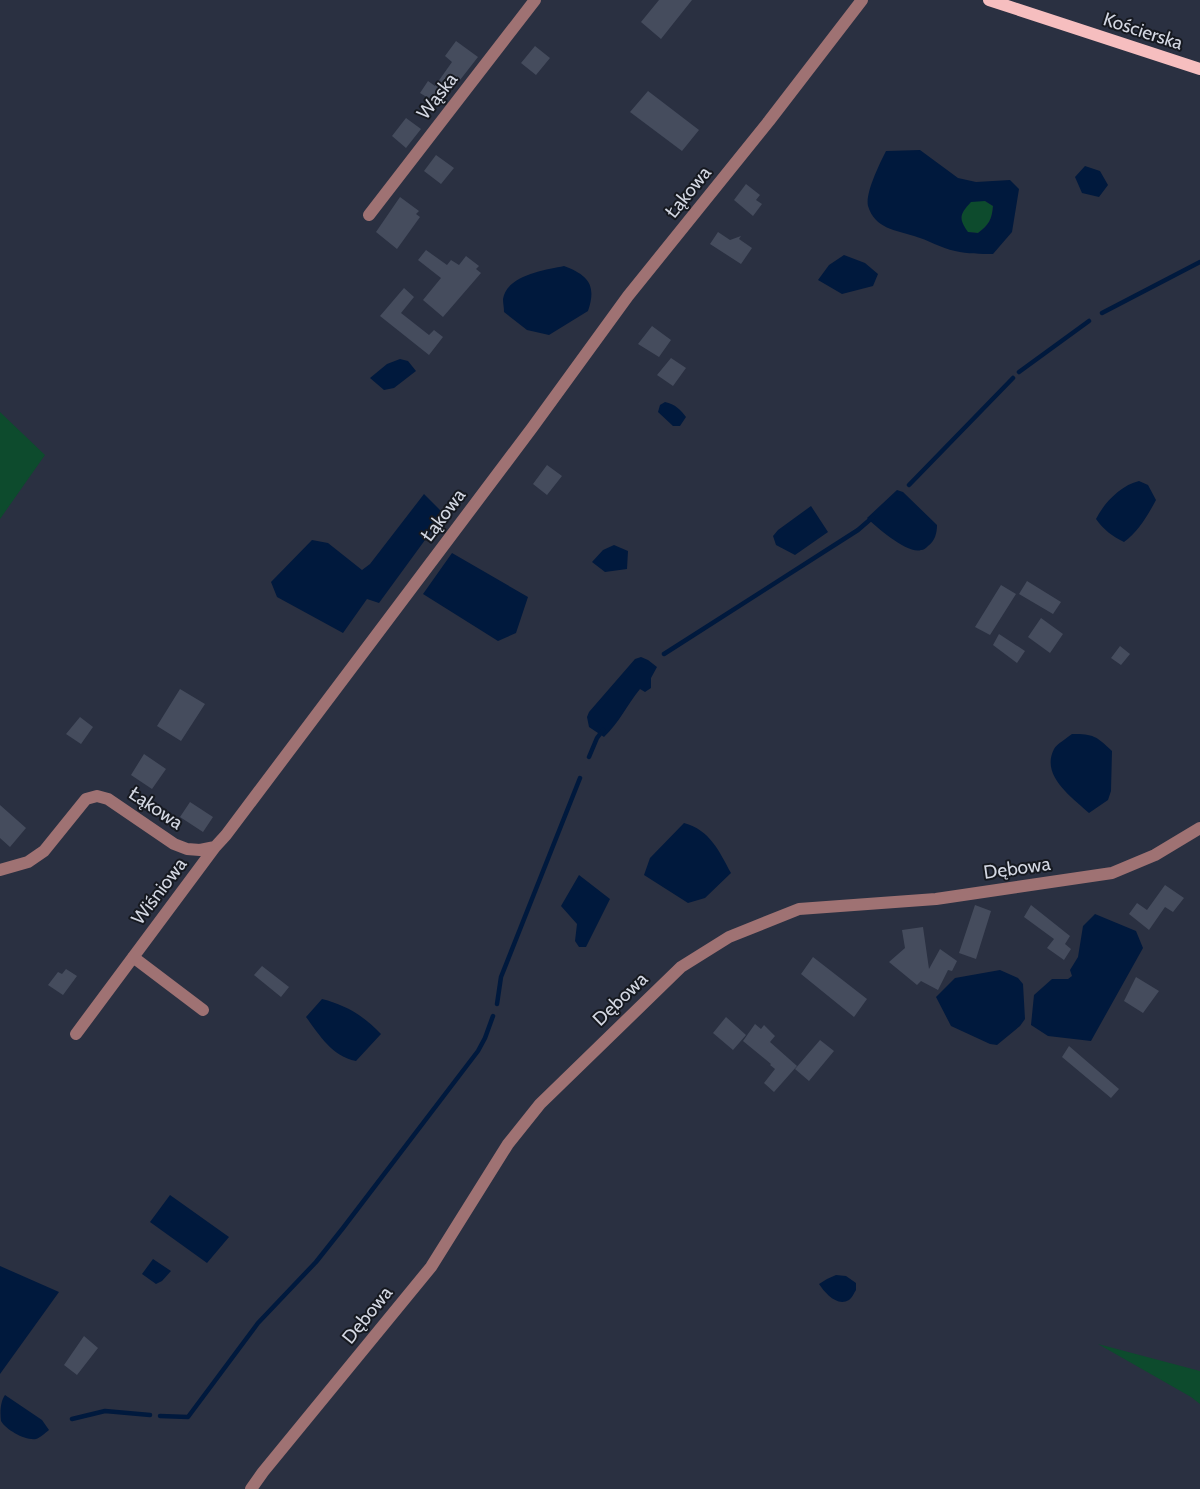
<svg xmlns="http://www.w3.org/2000/svg" width="1200" height="1489" viewBox="0 0 1200 1489" font-family="Cabin,sans-serif">
<style>
.green{fill:#0d4b2d}
.water{fill:#00193d;fill-rule:evenodd}
.lines{fill:none;stroke-linecap:round;stroke-linejoin:round}
.stream{stroke:#00193d;stroke-width:4.5}
.building{fill:#454c5d}
.minor{stroke:#9f7273;stroke-width:12}
.major{stroke:#f6bebf;stroke-width:12}
.labels{text-anchor:middle;dominant-baseline:central;stroke-width:4;stroke-linejoin:round;paint-order:stroke}
.street-label{font-size:19px;fill:#d3d7e2;stroke:#161920}
</style>
<rect width="100%" height="100%" fill="#2a3041"/>
<!-- green -->
<path class="green" d="M 971,201 L 985,201 L 993,206 C 992,219 989,225 978,233 L 967,232 C 958,218 960,214 971,201 Z
M 0,412 L 45,455 L 0,519 Z
M 1098,1344 L 1200,1371 L 1200,1404 L 1191,1397 Z"/>
<!-- water -->
<path class="water" d="M 920,150 L 958,178 L 976,182 L 1010,180 L 1019,189 L 1012,232 L 993,254 C 980,254 968,254 955,251 C 941,248 928,240 914,236 C 896,230 875,229 868,206 C 865,193 880,163 886,151 ZM 985,201 L 993,206 C 992,219 989,225 978,233 L 968,232 C 958,218 960,214 971,202 Z
M 1085,166 L 1100,171 L 1108,185 L 1099,197 L 1082,193 L 1075,177 Z
M 844,255 L 865,263 L 878,274 L 873,286 L 842,294 L 818,280 L 829,265 Z
M 564,266 C 588,275 597,285 588,311 L 549,335 L 527,330 L 504,312 C 504,308 503,303 503,299 C 507,275 545,270 564,266 Z
M 400,359 L 408,361 L 416,371 L 394,388 L 384,390 L 370,378 L 387,364 Z
M 665,402 C 675,404 681,410 686,417 L 680,426 L 673,426 L 658,412 L 660,405 Z
M 1139,481 L 1148,485 L 1156,500 C 1148,515 1138,532 1124,542 C 1112,536 1104,530 1096,519 C 1104,503 1121,485 1139,481 Z
M 897,490 L 903,492 L 937,525 C 937,533 935,541 928,546 C 926,548 924,550 921,550 C 909,555 876,527 867,518 Z
M 424,494 L 444,514 L 379,603 L 367,599 L 343,633 L 277,597 L 271,582 L 312,540 L 328,543 L 362,570 L 370,564 Z
M 811,506 L 828,532 L 795,555 L 776,545 L 773,536 L 778,530 Z
M 614,545 L 628,551 L 627,569 L 605,572 L 592,562 L 603,550 Z
M 452,553 L 528,597 L 516,633 L 498,641 L 423,594 Z
M 641,657 L 648,660 L 657,667 L 651,678 L 651,688 L 645,692 L 640,689 C 627,705 619,723 604,737 L 589,727 L 587,717 L 589,712 L 635,659 Z
M 1072,734 C 1094,734 1096,736 1112,751 L 1111,791 L 1108,800 L 1089,813 C 1073,798 1040,776 1054,749 C 1057,744 1067,738 1072,734 Z
M 684,823 C 710,830 719,851 731,873 L 705,898 L 688,903 L 644,875 L 650,858 Z
M 579,875 L 610,899 L 586,947 L 579,947 L 575,941 L 577,924 L 561,906 Z
M 1095,914 L 1136,931 L 1143,948 L 1091,1041 L 1048,1036 L 1031,1025 L 1034,995 L 1052,979 L 1068,979 L 1072,976 L 1070,970 L 1078,957 L 1083,926 Z
M 1000,970 L 1018,978 L 1023,984 L 1025,1019 L 1020,1026 L 997,1045 L 990,1044 L 951,1026 L 936,997 L 955,978 Z
M 322,999 C 346,1005 364,1016 381,1034 L 356,1061 C 332,1056 320,1036 306,1017 Z
M 170,1195 L 229,1237 L 207,1263 L 150,1222 Z
M 153,1259 L 171,1271 L 162,1281 L 156,1284 L 142,1274 Z
M 0,1266 L 59,1292 L 0,1374 Z
M 836,1275 L 846,1276 L 856,1283 L 856,1290 C 854,1293 852,1298 849,1300 C 837,1307 825,1293 819,1284 L 827,1279 Z
M 5,1395 L 42,1420 L 49,1430 C 45,1433 40,1438 36,1439 C 26,1441 6,1430 1,1421 C 0,1413 0,1402 5,1395 Z"/>
<g class="lines">
<!-- stream -->
<path class="stream" d="M 1102,313 L 1200,262
M 1019,372 L 1089,321
M 909,485 L 1013,378
M 664,654 L 858,530 L 873,517
M 589,757 L 597,738 L 603,730
M 497,1004 L 501,977 L 580,778
M 160,1416 L 188,1417 L 258,1323 L 316,1262 L 343,1228 L 478,1051 L 485,1038 L 493,1016
M 72,1419 L 105,1411 L 150,1415"/>
</g>
<!-- building -->
<path class="building" d="M 659,0 L 692,0 L 661,39 L 641,22 Z
M 456,41 L 478,57 L 460,80 L 455,76 L 435,102 L 420,93 L 428,81 L 435,86 L 452,62 L 445,56 Z
M 535,46 L 550,58 L 536,75 L 521,63 Z
M 648,91 L 699,130 L 682,151 L 630,112 Z
M 406,118 L 421,129 L 406,148 L 392,136 Z
M 436,155 L 454,168 L 441,184 L 424,171 Z
M 746,184 L 760,195 L 756,200 L 762,204 L 753,216 L 734,200 Z
M 400,197 L 419,211 L 416,214 L 420,217 L 397,249 L 376,232 Z
M 718,232 L 730,240 L 741,236 L 739,239 L 752,248 L 741,264 L 710,244 Z
M 426,250 L 447,265 L 451,260 L 459,265 L 466,256 L 479,266 L 476,269 L 481,273 L 443,317 L 423,300 L 441,278 L 418,260 Z
M 404,288 L 414,297 L 401,313 L 429,335 L 434,330 L 443,337 L 429,355 L 380,316 Z
M 652,326 L 671,340 L 659,357 L 638,344 Z
M 671,358 L 686,368 L 673,386 L 657,375 Z
M 547,465 L 562,476 L 547,495 L 533,484 Z
M 1027,581 L 1061,602 L 1053,614 L 1019,594 Z
M 1001,585 L 1016,594 L 990,635 L 975,627 Z
M 1041,618 L 1063,634 L 1050,653 L 1028,637 Z
M 999,634 L 1025,651 L 1017,663 L 993,645 Z
M 1120,646 L 1130,654 L 1121,665 L 1111,658 Z
M 180,689 L 205,704 L 181,741 L 157,726 Z
M 80,717 L 93,727 L 81,744 L 66,734 Z
M 144,754 L 166,769 L 152,789 L 131,775 Z
M 190,802 L 213,817 L 203,832 L 180,817 Z
M 0,805 L 26,828 L 10,847 L 0,838 Z
M 1165,885 L 1184,898 L 1173,912 L 1165,907 L 1149,930 L 1129,914 L 1137,903 L 1147,910 Z
M 975,905 L 991,911 L 976,959 L 959,953 Z
M 1031,905 L 1070,936 L 1065,944 L 1071,949 L 1064,960 L 1047,948 L 1054,939 L 1024,917 Z
M 923,927 L 929,969 L 940,949 L 957,961 L 952,971 L 948,970 L 938,990 L 921,981 L 917,985 L 889,962 L 905,948 L 902,930 Z
M 813,957 L 867,999 L 854,1017 L 801,974 Z
M 262,966 L 289,987 L 281,997 L 254,975 Z
M 66,969 L 77,976 L 63,995 L 48,985 L 58,972 L 62,974 Z
M 1136,977 L 1159,991 L 1143,1013 L 1124,1001 Z
M 726,1017 L 746,1035 L 733,1050 L 713,1033 Z
M 755,1024 L 761,1029 L 764,1025 L 775,1036 L 770,1042 L 797,1066 L 774,1092 L 764,1083 L 775,1069 L 770,1065 L 771,1064 L 743,1041 Z
M 820,1040 L 834,1051 L 809,1081 L 795,1069 Z
M 1069,1046 L 1119,1089 L 1111,1098 L 1062,1057 Z
M 84,1336 L 98,1348 L 77,1375 L 64,1365 Z"/>
<g class="lines">
<!-- minor -->
<path class="minor" d="M 369,215 L 535,0
M 0,870 L 28,862 L 44,851 L 86,799 L 97,796 L 108,799 L 174,844 L 187,849 L 200,850 L 215,847 L 226,835 L 532,428 L 628,296 L 769,121 L 862,0
M 133,957 L 203,1010
M 76,1034 L 215,847
M 251,1489 L 263,1472 L 431,1267 L 508,1144 L 540,1104 L 681,967 L 729,937 L 799,909 L 936,899 L 1112,873 L 1155,855 L 1200,828"/>
<!-- major -->
<path class="major" d="M 989,0 L 1200,69"/>
</g>
<g class="labels">
<!-- street labels -->
<g class="street-label">
<text transform="translate(1143 31) rotate(18)">Kościerska</text>
<text transform="translate(437 96) rotate(-52)">Wąska</text>
<text transform="translate(688 192) rotate(-51)">Łąkowa</text>
<text transform="translate(443 515) rotate(-53)">Łąkowa</text>
<text transform="translate(156 808) rotate(34)">Łąkowa</text>
<text transform="translate(1017 868) rotate(-8)">Dębowa</text>
<text transform="translate(159 891) rotate(-53)">Wiśniowa</text>
<text transform="translate(620 999) rotate(-44)">Dębowa</text>
<text transform="translate(367 1315) rotate(-51)">Dębowa</text>
</g>
</g>
</svg>
